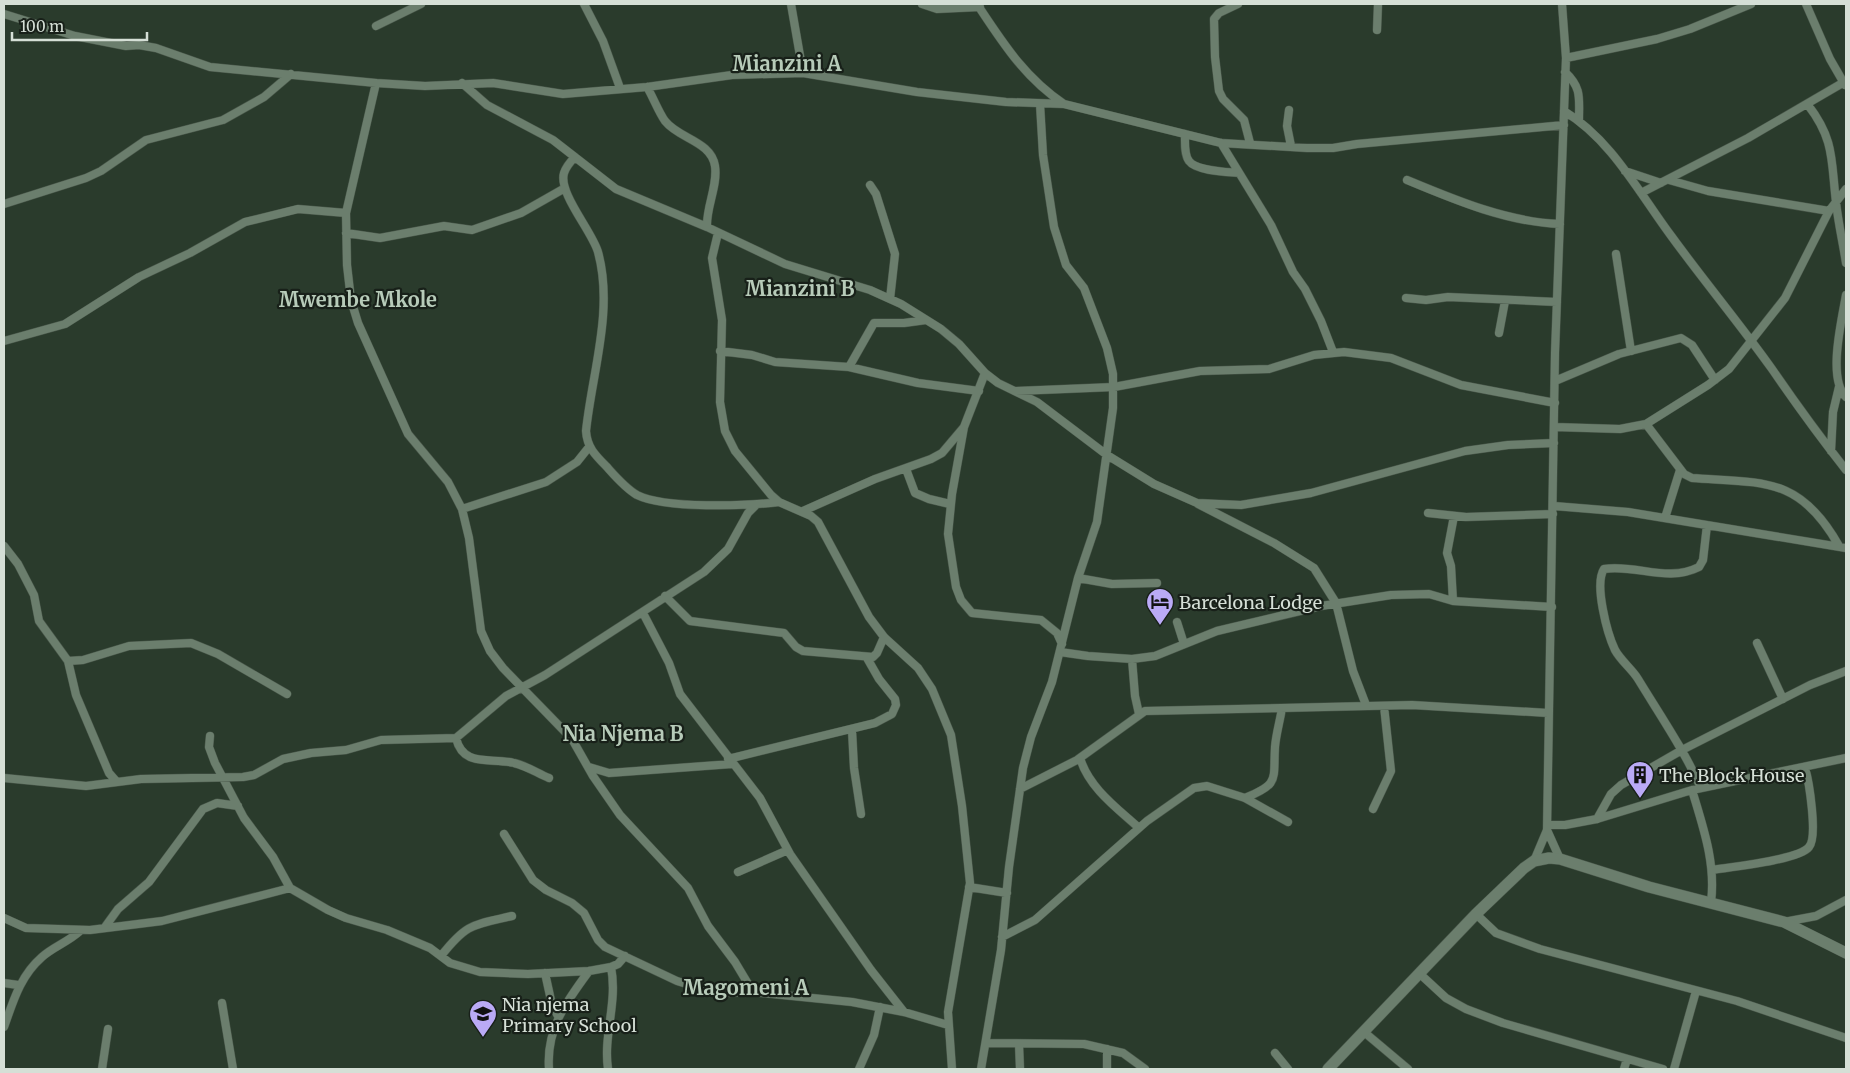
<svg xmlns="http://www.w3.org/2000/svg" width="1850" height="1073" viewBox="0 0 1850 1073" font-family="Merriweather,serif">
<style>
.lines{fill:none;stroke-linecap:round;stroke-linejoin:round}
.minor-casing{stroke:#49574a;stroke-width:9}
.secondary-casing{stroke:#49574a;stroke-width:12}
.minor{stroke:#6b7e6d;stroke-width:8}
.secondary{stroke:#6b7e6d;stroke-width:11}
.labels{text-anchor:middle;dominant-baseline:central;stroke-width:4.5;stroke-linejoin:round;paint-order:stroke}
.poi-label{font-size:18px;fill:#d5dfd6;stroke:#182019;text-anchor:start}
.quarter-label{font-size:20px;font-weight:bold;fill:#b7cbb9;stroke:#182019}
</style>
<rect width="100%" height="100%" fill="#2a3b2c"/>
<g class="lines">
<defs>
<path id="minor" d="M 584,4 L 603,41 L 620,88
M 791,4 L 803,73
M 922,4 L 937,9 L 980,7
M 977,4 C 1003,43 1024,77 1064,104
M 1238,4 L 1219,13 L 1214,19 L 1215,57 L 1219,91 L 1223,99 L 1244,120 L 1250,143
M 1806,4 L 1830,59 L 1845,85
M 4,14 L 75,36 L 126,46 L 139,45 L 156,48 L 210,67 L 376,83 L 425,86 L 493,83 L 563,94 L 647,87 L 732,75 L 803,73 L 917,92 L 1006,102 L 1064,104 L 1221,143 L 1307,148 L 1333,148 L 1357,144 L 1564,125
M 376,26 L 421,4
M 1377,30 L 1378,4
M 1566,58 L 1657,39 L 1690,29 L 1751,4
M 1565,72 C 1582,88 1579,98 1579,120
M 376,83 L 346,213 L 347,265 L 351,300 L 358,323 L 408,434 L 448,482 L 462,509 L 469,538 L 481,631 L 490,651 L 503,668 L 572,739 L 593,776 L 620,815 L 688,888 L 708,926 L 735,962 L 753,992
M 462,83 L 487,105 L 553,140 L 616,189 L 707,227 L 785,264 L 870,290 L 901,304 L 941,329 L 959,344 L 985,373 L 998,383 L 1037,402 L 1107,455 L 1154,484 L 1197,503 L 1241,505 L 1311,493 L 1465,451 L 1508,445 L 1554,443
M 647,87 C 653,97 658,111 665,121 C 679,139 711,141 715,166 C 718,186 706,207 707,227
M 1808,105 C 1835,140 1831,161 1836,202 C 1838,222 1843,243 1846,263
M 1289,110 L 1287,126 L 1291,146
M 1564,111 C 1612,140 1639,193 1672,237 C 1704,281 1740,324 1772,369 C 1796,404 1820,437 1846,470
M 1185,134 C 1185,141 1184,155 1189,161 C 1196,171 1228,172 1239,173
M 1221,143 L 1271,225 L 1293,272 L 1305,289 L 1321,321 L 1333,352
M 575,157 C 571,161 566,167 564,173 C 558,193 592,231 598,252 C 614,310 592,373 586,431 C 587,447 595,455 606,466 C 615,476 625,488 637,495 C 665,509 747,506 779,502
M 1625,171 L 1661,183
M 1407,180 C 1455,200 1507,222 1560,224
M 1669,180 L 1708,191 L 1829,211
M 870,185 L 876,194 L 895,254 L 890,299
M 1641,193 L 1748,138 L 1846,81
M 4,204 L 86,178 L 101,171 L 146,140 L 223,120 L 264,97 L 291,74
M 346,233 L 380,238 L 444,226 L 472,230 L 521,213 L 565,188
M 718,233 L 712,258 L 722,320 L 720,402 L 725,431 L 735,451 L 771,495 L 779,502 L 811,516 L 818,522 L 869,617 L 884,637 L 918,668 L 932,689 L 951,735 L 962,806 L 970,883 L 948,1012 L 952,1069
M 1616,254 L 1631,351
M 1846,295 C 1842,319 1827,379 1846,397
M 1406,298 L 1426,300 L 1448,297 L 1557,302
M 1499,333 L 1505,301
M 4,341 L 65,324 L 139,277 L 190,253 L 245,222 L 298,209 L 346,213
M 720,351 L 752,355 L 775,362 L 849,367 L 918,383 L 979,391
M 849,367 L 874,323 L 904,323 L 926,320
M 1555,381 L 1619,354 L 1681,338 L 1692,345 L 1715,380
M 1016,391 L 1114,387 L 1200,371 L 1269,369 L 1314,355 L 1344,352 L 1391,358 L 1461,385 L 1555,403
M 1646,424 L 1684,474 L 1692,478 C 1763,483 1800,476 1839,546
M 964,427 L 952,494 L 948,534 L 956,587 L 961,600 L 972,613 L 1041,620 L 1057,633 L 1062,644
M 1554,427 L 1620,429 L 1646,424 L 1708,385 L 1729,369 L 1785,298 L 1829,211 L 1846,189
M 1831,451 L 1833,412 L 1839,387
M 906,469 L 915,493 L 929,499 L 950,504
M 1198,504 L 1274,543 L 1314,568 L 1336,603 L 1353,671 L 1366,705
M 1554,506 L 1628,512 L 1846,548
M 462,509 L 546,482 L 577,462 L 589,447
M 803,511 L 875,479 L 931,459 L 942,453 L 964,427 L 985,373
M 1428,513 L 1466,517 L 1553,514
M 1665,518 L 1680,470
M 4,546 L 18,564 L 34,595 L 39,621 L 68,661 L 76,695 L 109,773 L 116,781
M 1078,578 L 1112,584 L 1157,583
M 665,596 L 690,621 L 784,633 L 796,647 L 803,651 L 873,657 L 877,653 L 884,637
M 1453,601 L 1451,566 L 1447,553 L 1454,516
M 643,613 L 669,663 L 680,694 L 760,798 L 790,854 L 871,970 L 904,1012
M 1177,622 L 1184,644
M 1757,643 L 1783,699
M 1060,652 L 1088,656 L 1132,659 L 1155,656 L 1217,631 L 1321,606 L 1391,595 L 1429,594 L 1453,601 L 1552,607
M 1132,659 L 1135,696 L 1139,714
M 68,661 L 83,660 L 129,646 L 191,643 L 218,654 L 287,694
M 852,730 L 854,768 L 861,814
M 210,736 L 209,747 L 215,763 L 244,818 L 273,857 L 290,888 L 328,910 L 346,918 L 387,930 L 430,948 L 450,963 L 480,972 L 528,974 L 589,971 L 611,967 L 618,964 L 625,956
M 456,738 C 463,768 491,757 514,763 C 527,766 537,773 549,778
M 1080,758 C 1089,788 1117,808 1139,828
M 728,759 L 875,723 L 892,714 L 896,705 L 895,699 L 879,679 L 867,658
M 589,767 L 609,773 L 732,764
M 4,778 L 86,786 L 141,779 L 243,777 L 254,775 L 283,759 L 311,753 L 346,750 L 381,740 L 456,738 L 506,696 L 545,675 L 704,572 L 728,549 L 748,513 L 756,505
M 1701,788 C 1684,750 1660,715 1638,679 C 1632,669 1621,661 1615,650 C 1607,633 1594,584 1604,569 C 1637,564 1667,583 1699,567 L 1703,560 L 1707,525
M 1020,789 L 1077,760 L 1145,711 L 1412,705 L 1548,713
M 1692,790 C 1703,827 1716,863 1711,902
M 1245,798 C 1280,784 1273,780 1275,747 C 1276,734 1280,721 1282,708
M 1373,809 L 1391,771 L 1384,706
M 1597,819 L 1611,794 L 1621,785 L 1682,750 L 1810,685 L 1846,671
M 1547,825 L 1565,825 L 1597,819 L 1692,790 L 1846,758
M 1547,830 L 1560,859
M 504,834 L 533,880 L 546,890 L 572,903 L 584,913 L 598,940 L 605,947 L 677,981 L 693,986 L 726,993 L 753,992 L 852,1002 L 904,1012 L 948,1025
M 1534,861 L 1547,830 L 1555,353 L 1566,58 L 1562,4
M 1712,870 C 1731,867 1799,860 1809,847 C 1818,837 1809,781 1805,768
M 738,872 L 788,850
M 969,887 L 1007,893
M 1476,914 L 1496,933 L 1540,949 L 1737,1001 L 1846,1038
M 4,918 L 26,928 L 90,930 L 162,921 L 290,888
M 1784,922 L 1816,916 L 1846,900
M 105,927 L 118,909 L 149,882 L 203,809 L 217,803 L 238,806
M 1002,937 L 1035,920 L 1147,821 L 1194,788 L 1207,786 L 1245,798 L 1288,822
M 441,956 C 467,923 473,925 512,916
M 545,973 L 552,1005 L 558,1016
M 1420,974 L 1446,998 L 1466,1009 L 1503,1023 L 1663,1069
M 4,983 L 18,985
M 222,1003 L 233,1069
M 4,1027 C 13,1002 20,976 42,957 C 53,947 68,942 80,931
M 1364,1032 L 1408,1069
M 987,1043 L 1084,1044 L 1123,1053 L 1145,1069
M 1019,1044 L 1020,1069
M 1275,1053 L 1288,1069
M 102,1069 L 108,1029
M 549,1069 C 546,1029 566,1002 589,971
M 608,1069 C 603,1035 618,1002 611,967
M 859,1069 L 874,1035 L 880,1007
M 981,1069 L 1001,950 L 1009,867 L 1023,768 L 1031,737 L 1052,682 L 1078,578 L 1097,522 L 1113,408 L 1113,374 L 1107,348 L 1084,288 L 1066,265 L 1054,227 L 1043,155 L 1040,104
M 1107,1069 L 1107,1049
M 1624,1069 L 1627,1059
M 1674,1069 L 1696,991"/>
<path id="secondary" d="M 1328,1069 L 1476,914 L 1524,868 L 1534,861 L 1549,858 L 1560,859 L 1649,887 L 1784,922 L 1846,953"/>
</defs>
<!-- minor casing -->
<use href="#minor" class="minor-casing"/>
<!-- secondary casing -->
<use href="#secondary" class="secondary-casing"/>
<!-- minor -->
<use href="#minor" class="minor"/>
<!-- secondary -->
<use href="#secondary" class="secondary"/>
</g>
<!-- icons -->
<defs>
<symbol id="hotel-pin" viewBox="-11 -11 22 30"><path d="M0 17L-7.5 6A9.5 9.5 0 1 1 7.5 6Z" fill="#baaaf6" stroke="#182019"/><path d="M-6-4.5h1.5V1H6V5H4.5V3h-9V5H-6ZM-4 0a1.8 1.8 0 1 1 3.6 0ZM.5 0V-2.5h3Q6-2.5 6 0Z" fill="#111"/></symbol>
<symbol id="building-pin" viewBox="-11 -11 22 30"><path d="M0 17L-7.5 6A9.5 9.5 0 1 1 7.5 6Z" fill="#baaaf6" stroke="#182019"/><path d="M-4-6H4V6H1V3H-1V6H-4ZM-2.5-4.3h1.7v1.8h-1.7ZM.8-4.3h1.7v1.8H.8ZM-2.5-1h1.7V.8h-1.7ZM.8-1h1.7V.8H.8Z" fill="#111"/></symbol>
<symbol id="school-pin" viewBox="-11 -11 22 30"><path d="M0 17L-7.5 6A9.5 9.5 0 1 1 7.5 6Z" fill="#baaaf6" stroke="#182019"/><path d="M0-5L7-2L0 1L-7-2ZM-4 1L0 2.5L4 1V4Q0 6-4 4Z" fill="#111"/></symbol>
</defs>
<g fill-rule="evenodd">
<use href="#hotel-pin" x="1144" y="586" width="32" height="43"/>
<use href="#building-pin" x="1624" y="759" width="32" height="43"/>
<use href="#school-pin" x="467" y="998" width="32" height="43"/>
</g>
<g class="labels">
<!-- poi labels -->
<g class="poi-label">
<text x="1179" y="602">Barcelona Lodge</text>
<text x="1659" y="775">The Block House</text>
<text x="502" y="1004">Nia njema<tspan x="502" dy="21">Primary School</tspan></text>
</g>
<!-- quarter labels -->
<g class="quarter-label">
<text x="787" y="63">Mianzini A</text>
<text x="800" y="288">Mianzini B</text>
<text x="358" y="299">Mwembe Mkole</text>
<text x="623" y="733">Nia Njema B</text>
<text x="746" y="987">Magomeni A</text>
</g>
</g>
<!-- border -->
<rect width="1850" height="1073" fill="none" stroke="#d5dfd6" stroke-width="10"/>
<!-- scale -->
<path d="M12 32v8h135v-8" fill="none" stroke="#d5dfd6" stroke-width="2.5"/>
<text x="20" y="32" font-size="15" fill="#d5dfd6" stroke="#182019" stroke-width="4" paint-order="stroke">100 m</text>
</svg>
